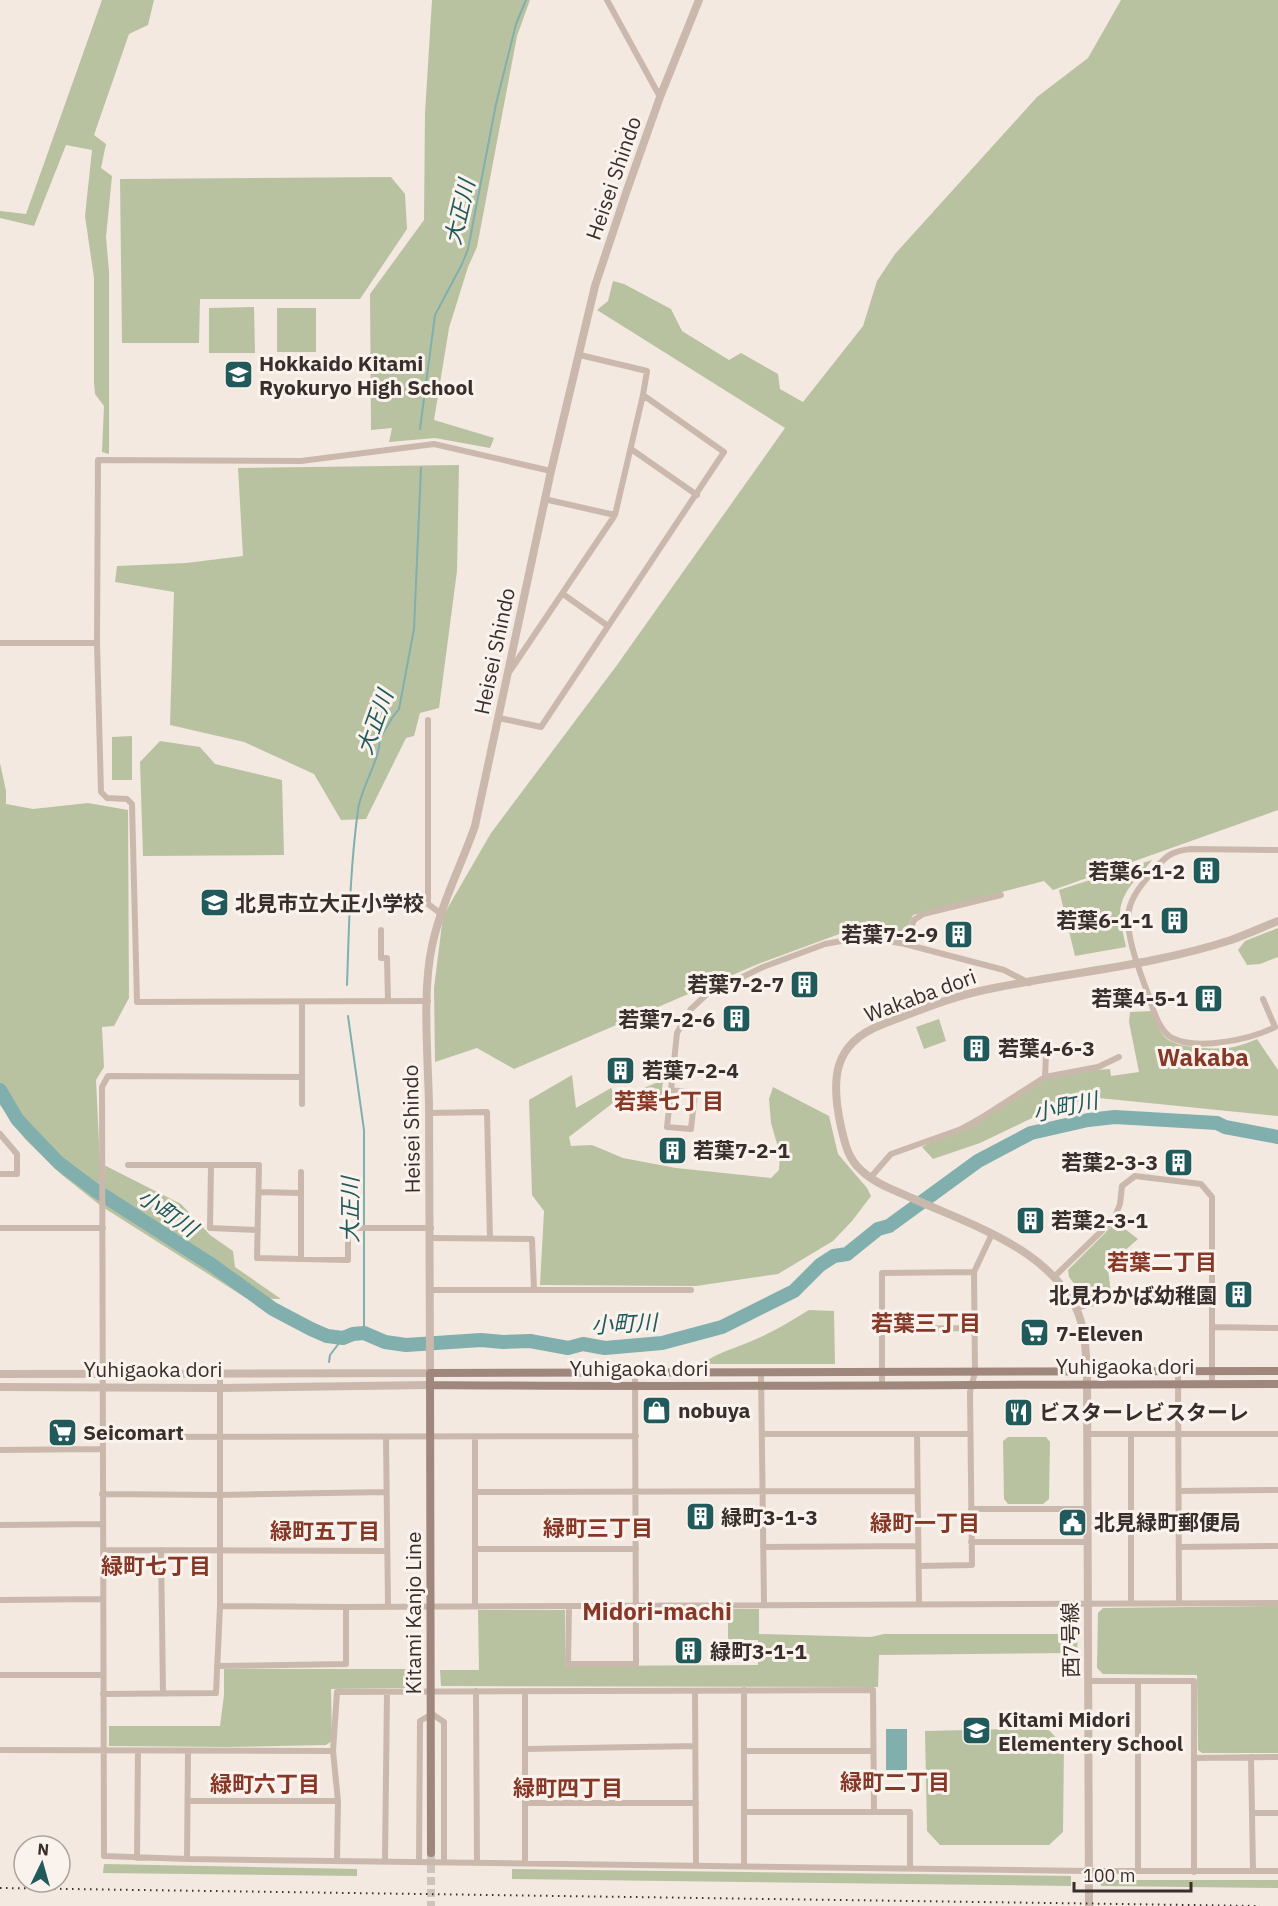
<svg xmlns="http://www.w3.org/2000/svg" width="1278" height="1906" viewBox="0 0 1278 1906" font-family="'IBM Plex Sans','Noto Sans JP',sans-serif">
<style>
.green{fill:#b9c2a0}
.water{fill:#80afae}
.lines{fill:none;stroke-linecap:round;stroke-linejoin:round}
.stream{stroke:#80afae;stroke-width:2}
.river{stroke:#80afae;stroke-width:14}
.secondary-tunnel{stroke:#cec4bc;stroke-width:8;stroke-dasharray:8 4;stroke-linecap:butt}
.minor{stroke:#cbb8ac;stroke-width:6}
.tertiary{stroke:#cbb8ac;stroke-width:8}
.secondary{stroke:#9f877d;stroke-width:8}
.rail{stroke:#392e2b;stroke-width:2;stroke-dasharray:1.5 4.5;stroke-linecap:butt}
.labels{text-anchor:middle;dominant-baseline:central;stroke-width:6;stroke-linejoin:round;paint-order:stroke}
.street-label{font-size:21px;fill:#392e2b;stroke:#faf3ed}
.poi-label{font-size:21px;font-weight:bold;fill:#392e2b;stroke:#faf3ed;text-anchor:start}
.water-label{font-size:22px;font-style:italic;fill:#215a5a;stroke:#faf3ed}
.neighbourhood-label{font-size:22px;font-weight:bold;fill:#863726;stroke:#faf3ed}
.quarter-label{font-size:24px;font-weight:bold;fill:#863726;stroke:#faf3ed}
</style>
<rect width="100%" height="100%" fill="#f3e9e0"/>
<!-- green -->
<path class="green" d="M 102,0 L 154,0 L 148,25 L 129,34 L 94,135 L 106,144 L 101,168 L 112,176 L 106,237 L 109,271 L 109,454 L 102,452 L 104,406 L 95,394 L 94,383 L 94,278 L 85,216 L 92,150 L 66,145 L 34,226 L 0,218 L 0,211 L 26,214 Z
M 432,0 L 530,0 L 517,36 L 477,247 L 468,267 L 449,328 L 434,420 L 494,438 L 490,448 L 435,438 L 389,442 L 392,428 L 371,430 L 370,294 L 424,220 L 425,113 Z
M 1121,0 L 1278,0 L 1278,810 L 1053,890 L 1044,881 L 913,915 L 903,937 L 884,932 L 863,929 L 842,933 L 758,964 L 514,1069 L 477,1048 L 435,1062 L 434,988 L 443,916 L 491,833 L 617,665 L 785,428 L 597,310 L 608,301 L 613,281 L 624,284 L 671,309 L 682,331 L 729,360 L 741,353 L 778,374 L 780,389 L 803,402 L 863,326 L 877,281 L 895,254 L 1037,97 L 1088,58 Z
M 391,177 L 405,194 L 407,229 L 360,299 L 200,299 L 199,343 L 122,343 L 120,179 Z
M 254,307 L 255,353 L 209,353 L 209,308 Z
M 277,308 L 316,308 L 316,352 L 277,352 Z
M 459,465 L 457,571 L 439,708 L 420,713 L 414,736 L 406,738 L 366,819 L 341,820 L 314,774 L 244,742 L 170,725 L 174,592 L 115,582 L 117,566 L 186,563 L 243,556 L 238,468 Z
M 132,736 L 132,780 L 112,780 L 112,737 Z
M 160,741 L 200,747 L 215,764 L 282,780 L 284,855 L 143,856 L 140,762 Z
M 0,763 L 6,791 L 6,804 L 33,809 L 88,803 L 128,810 L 129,998 L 114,1026 L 102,1027 L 104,1067 L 96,1080 L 100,1163 L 181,1204 L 210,1235 L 233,1251 L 235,1267 L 281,1299 L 246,1298 L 101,1206 L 62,1175 L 25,1139 L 0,1105 Z
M 1152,860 C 1139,877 1121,891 1120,913 C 1120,924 1124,936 1126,947 L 1075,956 L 1059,890 Z
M 1278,928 L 1278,957 L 1260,964 L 1247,965 L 1238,950 L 1245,941 Z
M 1154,1011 C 1156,1020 1158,1030 1165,1037 C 1176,1049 1218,1050 1234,1047 C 1242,1045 1250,1042 1257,1039 L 1278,1070 L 1278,1116 L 1099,1098 L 1059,1105 L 980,1143 L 933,1159 L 922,1147 L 1048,1078 L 1082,1071 L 1110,1069 L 1111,1076 L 1139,1072 L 1129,1022 L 1130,1012 Z
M 939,1019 L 946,1041 L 924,1049 L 916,1027 Z
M 572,1075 L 576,1108 L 611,1088 L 618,1099 L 569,1137 L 571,1146 L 592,1145 L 623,1158 L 676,1168 L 771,1178 L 779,1170 L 780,1154 L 771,1123 L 769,1099 L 773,1087 L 829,1116 L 838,1154 L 867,1188 L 871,1196 L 852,1221 L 833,1241 L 778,1274 L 696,1286 L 540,1285 L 544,1211 L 532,1195 L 529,1100 Z
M 663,1080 L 661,1102 L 638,1099 L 639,1090 Z
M 1116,1222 L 1138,1239 L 1115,1259 L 1108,1269 L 1111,1294 L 1085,1298 L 1069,1277 L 1068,1270 Z
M 809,1310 L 834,1311 L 835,1364 L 702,1364 C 718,1352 736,1348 754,1340 C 773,1332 791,1321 809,1310 Z
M 1008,1437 L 1046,1437 L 1050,1442 L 1049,1499 L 1043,1504 L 1008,1504 L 1004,1499 L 1003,1441 Z
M 1278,1606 L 1278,1753 L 1202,1753 L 1198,1750 L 1197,1675 L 1103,1674 L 1097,1668 L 1098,1613 L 1103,1608 Z
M 728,1609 L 759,1609 L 759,1634 L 871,1637 L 884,1634 L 1078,1634 L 1077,1653 L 879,1655 L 878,1687 L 441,1686 L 440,1670 L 479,1670 L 478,1610 L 565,1610 L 565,1666 L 758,1665 L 758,1640 L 728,1640 Z
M 224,1669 L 417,1669 L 417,1688 L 331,1689 L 332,1741 L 326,1745 L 228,1747 L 109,1746 L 109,1726 L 220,1726 L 224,1695 Z
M 1047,1728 L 1064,1746 L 1063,1832 L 1049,1845 L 940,1845 L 927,1831 L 925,1731 Z
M 104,1864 L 357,1869 L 357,1876 L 103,1873 Z
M 512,1869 L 1071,1876 L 1071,1886 L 512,1879 Z
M 1100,1880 L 1278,1880 L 1278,1888 L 1101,1886 Z"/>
<!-- water -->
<path class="water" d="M 886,1729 L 907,1729 L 907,1770 L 886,1770 Z"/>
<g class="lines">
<!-- stream -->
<path class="stream" d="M 420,429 L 435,315 L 462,264 L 468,249 L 496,104 L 516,24 L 526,0
M 347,985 C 349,927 350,868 358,810 C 360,790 382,755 379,740 L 392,718 L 399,709 L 414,629 L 421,468
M 348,1016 L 364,1130 L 364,1333
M 329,1362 L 330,1355 L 343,1338"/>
<!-- river -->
<path class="river" d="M 0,1090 L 17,1119 L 27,1130 L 59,1163 L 95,1190 L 212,1265 L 273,1309 L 311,1329 L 327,1336 L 343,1338 L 353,1334 L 364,1333 L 385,1342 L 406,1345 L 481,1340 L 503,1342 L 530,1341 L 568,1348 L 583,1344 L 605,1348 L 662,1343 L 722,1327 L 794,1291 L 820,1265 L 834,1256 L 847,1254 L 878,1229 L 889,1226 L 978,1161 L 1031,1133 L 1088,1120 L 1115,1117 L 1217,1123 L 1225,1127 L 1278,1137"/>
<!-- secondary-tunnel -->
<path class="secondary-tunnel" d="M 431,1853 L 431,1906"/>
<!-- minor -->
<path class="minor" d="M 607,0 L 660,97
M 631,449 L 697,495
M 544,499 L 615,515
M 563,594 L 608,626
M 0,643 L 97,643
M 510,671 L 615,515 L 643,395 L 647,371 L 580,355
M 499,718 L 541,727 L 724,452 L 643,395
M 428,720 L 428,904 L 440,913
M 381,930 L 381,958 L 387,958 L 388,1001
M 905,944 L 914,920 L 923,914 L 1001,895
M 1263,999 L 1275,1027 C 1251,1039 1198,1051 1172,1038 C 1158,1030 1153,1008 1148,994 C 1140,972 1124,933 1129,910 C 1132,895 1143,883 1153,871 C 1166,856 1171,851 1191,849 L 1278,850
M 428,1001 L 137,1002 L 132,804 L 127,799 L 107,798 L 101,792 L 97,643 L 98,460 L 301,461 L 434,444 L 551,471
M 302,1077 L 108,1076 L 102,1087 L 104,1856 L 187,1859 L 1089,1871 L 1278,1871
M 1045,1077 L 1046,1055
M 671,1090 L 677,1033 L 691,1009 L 707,994 L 718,989 L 763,967 L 825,944 L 852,939 L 872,938 L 905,944 L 1004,970 L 1029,983
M 671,1090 L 695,1093 L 691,1129 L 667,1127 Z
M 302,1104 L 302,1002
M 429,1113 L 487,1112 L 490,1238
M 0,1134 L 17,1154 L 17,1174 L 0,1174
M 128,1165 L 259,1165 L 257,1258 L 348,1260 L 348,1228 L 431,1228
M 211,1165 L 210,1228 L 258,1230
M 870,1178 L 891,1154 L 967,1127 L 1045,1077 L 1098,1067 L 1119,1057
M 259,1192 L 301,1193
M 0,1228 L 103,1228
M 431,1238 L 532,1239 L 534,1289
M 301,1259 L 301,1172
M 1054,1277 L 1114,1219 L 1120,1204 L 1122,1186 L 1135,1176 L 1201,1184 L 1212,1197 L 1212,1384
M 430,1290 L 691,1290
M 1076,1308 L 1118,1296 L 1212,1296
M 1212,1327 L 1278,1328
M 882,1329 L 974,1328
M 1178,1371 L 1179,1603
M 761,1373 L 764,1604
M 882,1386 L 882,1273 L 974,1272
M 762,1434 L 970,1434
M 917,1434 L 919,1604
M 1087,1434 L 1278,1434
M 1131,1434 L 1131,1603
M 102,1437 L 636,1436
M 386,1437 L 388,1606
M 0,1450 L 102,1449
M 1179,1491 L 1278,1490
M 475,1492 L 917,1491
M 102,1494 L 219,1495 L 386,1492
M 971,1509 L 1086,1509
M 0,1525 L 103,1524
M 971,1542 L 1086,1542
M 763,1547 L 918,1546
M 1179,1547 L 1278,1546
M 475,1549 L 636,1549
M 103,1550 L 387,1551
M 161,1550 L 163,1694
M 919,1566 L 972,1565 L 970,1392 L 975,1372 L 974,1272 L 992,1234
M 0,1600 L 103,1599
M 220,1606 L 346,1607 L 1278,1603
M 475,1606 L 475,1437
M 569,1606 L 568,1664 L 636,1664 L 635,1373
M 217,1666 L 346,1664 L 346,1607
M 0,1675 L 103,1675
M 1088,1681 L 1194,1681 L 1194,1872
M 1138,1681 L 1138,1871
M 476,1691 L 477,1862
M 695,1691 L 696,1865
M 103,1694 L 216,1693 L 220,1606 L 220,1375
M 525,1749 L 695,1746
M 0,1750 C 111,1750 222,1751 333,1751
M 744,1751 L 873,1751
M 1251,1757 L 1253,1871
M 1194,1758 L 1278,1757
M 188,1801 L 338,1801
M 526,1803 L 696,1803
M 744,1812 L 910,1812 L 910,1868
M 1252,1813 L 1278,1813
M 137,1858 L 138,1751
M 187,1859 L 188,1752
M 337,1860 L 338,1801 L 333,1751 L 337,1692 L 873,1690 L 874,1812
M 385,1861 L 387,1692
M 419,1862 L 420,1721 L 432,1714 L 444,1722 L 444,1862
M 525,1863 L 525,1692
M 744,1866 L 744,1690"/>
<!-- tertiary -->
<path class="tertiary" d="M 0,1374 L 430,1373 C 430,1283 430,1194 429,1105 C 428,1056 422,992 432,946 C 441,904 461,866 475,826 L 551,471 L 595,286 L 626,193 L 660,97 L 699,0
M 0,1387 L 220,1388 L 430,1385
M 1089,1906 L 1087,1373 C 1086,1351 1085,1325 1075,1306 C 1044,1247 971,1225 914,1199 C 897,1191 877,1185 862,1171 C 848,1159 845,1144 841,1127 C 831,1081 832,1044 881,1025 C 917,1011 955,995 994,988 C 1073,972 1155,965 1231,940 C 1247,934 1263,927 1278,921"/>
<!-- secondary -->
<path class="secondary" d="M 430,1385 C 713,1388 995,1384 1278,1384
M 431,1853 L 430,1373 L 1278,1371"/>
<!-- rail -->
<path class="rail" d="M 0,1888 L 1260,1906"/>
</g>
<!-- icons -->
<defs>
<symbol id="school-square" viewBox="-11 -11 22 22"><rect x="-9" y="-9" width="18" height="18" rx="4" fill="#215a5a" stroke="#faf3ed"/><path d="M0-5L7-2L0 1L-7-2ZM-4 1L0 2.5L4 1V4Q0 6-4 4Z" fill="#fff"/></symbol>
<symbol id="building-square" viewBox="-11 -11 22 22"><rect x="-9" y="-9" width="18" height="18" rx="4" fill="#215a5a" stroke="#faf3ed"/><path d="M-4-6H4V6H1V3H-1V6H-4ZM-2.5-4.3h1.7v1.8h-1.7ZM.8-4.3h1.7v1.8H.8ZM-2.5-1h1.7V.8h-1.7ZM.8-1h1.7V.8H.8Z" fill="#fff"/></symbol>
<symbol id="supermarket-square" viewBox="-11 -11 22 22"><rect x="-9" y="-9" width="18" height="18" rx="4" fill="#215a5a" stroke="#faf3ed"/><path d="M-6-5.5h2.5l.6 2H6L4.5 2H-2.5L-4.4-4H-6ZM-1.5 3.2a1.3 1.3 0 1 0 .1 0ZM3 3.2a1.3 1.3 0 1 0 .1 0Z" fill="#fff"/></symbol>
<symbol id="shop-square" viewBox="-11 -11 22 22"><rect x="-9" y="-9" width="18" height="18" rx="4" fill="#215a5a" stroke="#faf3ed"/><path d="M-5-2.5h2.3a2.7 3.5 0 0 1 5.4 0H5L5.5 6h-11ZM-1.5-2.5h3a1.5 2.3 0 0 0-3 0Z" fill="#fff"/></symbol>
<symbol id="restaurant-square" viewBox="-11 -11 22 22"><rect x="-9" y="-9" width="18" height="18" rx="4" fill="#215a5a" stroke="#faf3ed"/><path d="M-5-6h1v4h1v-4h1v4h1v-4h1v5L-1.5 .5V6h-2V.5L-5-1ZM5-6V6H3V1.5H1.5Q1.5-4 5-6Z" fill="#fff"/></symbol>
<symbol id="civic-square" viewBox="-11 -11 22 22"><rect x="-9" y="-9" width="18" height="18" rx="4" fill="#215a5a" stroke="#faf3ed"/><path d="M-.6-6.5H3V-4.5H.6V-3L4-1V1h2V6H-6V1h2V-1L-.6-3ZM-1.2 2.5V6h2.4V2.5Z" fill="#fff"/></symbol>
</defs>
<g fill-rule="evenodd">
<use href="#school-square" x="222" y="358" width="33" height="33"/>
<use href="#building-square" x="1190" y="854" width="33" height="33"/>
<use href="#school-square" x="198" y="886" width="33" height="33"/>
<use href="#building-square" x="1158" y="904" width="33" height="33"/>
<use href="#building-square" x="942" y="918" width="33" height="33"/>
<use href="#building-square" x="788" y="968" width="33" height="33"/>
<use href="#building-square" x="1192" y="982" width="33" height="33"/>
<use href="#building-square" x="720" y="1002" width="33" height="33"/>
<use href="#building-square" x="960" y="1032" width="33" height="33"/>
<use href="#building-square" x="604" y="1054" width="33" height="33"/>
<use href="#building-square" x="656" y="1134" width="33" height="33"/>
<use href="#building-square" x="1162" y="1146" width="33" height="33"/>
<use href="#building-square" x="1014" y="1204" width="33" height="33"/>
<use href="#building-square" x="1222" y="1278" width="33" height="33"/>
<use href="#supermarket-square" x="1018" y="1316" width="33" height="33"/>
<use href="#shop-square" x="640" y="1394" width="33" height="33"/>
<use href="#restaurant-square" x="1002" y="1396" width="33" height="33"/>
<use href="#supermarket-square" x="46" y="1416" width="33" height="33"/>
<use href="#building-square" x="684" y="1500" width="33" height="33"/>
<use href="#civic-square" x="1056" y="1506" width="33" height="33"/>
<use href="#building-square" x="672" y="1634" width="33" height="33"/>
<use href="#school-square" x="960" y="1714" width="33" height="33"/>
</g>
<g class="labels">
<!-- street labels -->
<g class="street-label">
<text transform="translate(613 178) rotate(-71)">Heisei Shindo</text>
<text transform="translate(494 651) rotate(-78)">Heisei Shindo</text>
<text transform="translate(920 995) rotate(-20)">Wakaba dori</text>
<text transform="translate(411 1129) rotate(-91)">Heisei Shindo</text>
<text x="1125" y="1366">Yuhigaoka dori</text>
<text x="639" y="1368">Yuhigaoka dori</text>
<text x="153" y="1369">Yuhigaoka dori</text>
<text transform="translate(413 1613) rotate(-90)">Kitami Kanjo Line</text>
<text transform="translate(1070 1640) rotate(-91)">西7号線</text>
</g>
<!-- poi labels -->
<g class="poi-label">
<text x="259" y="363">Hokkaido Kitami<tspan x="259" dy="24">Ryokuryo High School</tspan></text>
<text x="1185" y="871" text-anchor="end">若葉6-1-2</text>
<text x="235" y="903">北見市立大正小学校</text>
<text x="1153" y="920" text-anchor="end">若葉6-1-1</text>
<text x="938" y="934" text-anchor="end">若葉7-2-9</text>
<text x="784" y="984" text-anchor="end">若葉7-2-7</text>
<text x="1188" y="998" text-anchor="end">若葉4-5-1</text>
<text x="715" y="1019" text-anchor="end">若葉7-2-6</text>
<text x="998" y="1048">若葉4-6-3</text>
<text x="642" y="1070">若葉7-2-4</text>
<text x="693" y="1150">若葉7-2-1</text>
<text x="1158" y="1162" text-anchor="end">若葉2-3-3</text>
<text x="1051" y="1220">若葉2-3-1</text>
<text x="1217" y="1295" text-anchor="end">北見わかば幼稚園</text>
<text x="1056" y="1333">7-Eleven</text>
<text x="678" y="1410">nobuya</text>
<text x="1039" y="1412">ビスターレビスターレ</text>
<text x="83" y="1432">Seicomart</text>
<text x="721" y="1517">緑町3-1-3</text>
<text x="1094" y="1522">北見緑町郵便局</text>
<text x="710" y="1651">緑町3-1-1</text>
<text x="998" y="1719">Kitami Midori<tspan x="998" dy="24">Elementery School</tspan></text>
</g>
<!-- water labels -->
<g class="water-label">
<text transform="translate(459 212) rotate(-77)">大正川</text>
<text transform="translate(374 722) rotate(-70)">大正川</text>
<text transform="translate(1065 1106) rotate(-12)">小町川</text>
<text transform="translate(349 1210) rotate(-90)">大正川</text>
<text transform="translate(168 1212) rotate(34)">小町川</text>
<text transform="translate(624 1323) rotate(-3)">小町川</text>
</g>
<!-- neighbourhood labels -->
<g class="neighbourhood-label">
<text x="669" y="1100">若葉七丁目</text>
<text x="1162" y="1261">若葉二丁目</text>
<text x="926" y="1322">若葉三丁目</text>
<text x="925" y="1522">緑町一丁目</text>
<text x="598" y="1527">緑町三丁目</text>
<text x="325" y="1530">緑町五丁目</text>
<text x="156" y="1565">緑町七丁目</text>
<text x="895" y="1781">緑町二丁目</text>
<text x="265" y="1783">緑町六丁目</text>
<text x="568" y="1787">緑町四丁目</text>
</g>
<!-- quarter labels -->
<g class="quarter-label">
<text x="1203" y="1057">Wakaba</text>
<text x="657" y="1611">Midori-machi</text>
</g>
</g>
<!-- north arrow -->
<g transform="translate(42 1864) rotate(5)"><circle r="28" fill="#faf3ed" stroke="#ada49f" stroke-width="1.5"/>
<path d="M0-4.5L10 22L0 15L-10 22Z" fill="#215a5a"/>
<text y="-9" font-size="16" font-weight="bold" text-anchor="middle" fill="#392e2b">N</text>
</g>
<!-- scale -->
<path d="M1074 1882v9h117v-9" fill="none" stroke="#392e2b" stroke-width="3"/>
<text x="1083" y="1882" font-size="18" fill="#392e2b" stroke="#faf3ed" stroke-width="4.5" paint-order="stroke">100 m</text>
</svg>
